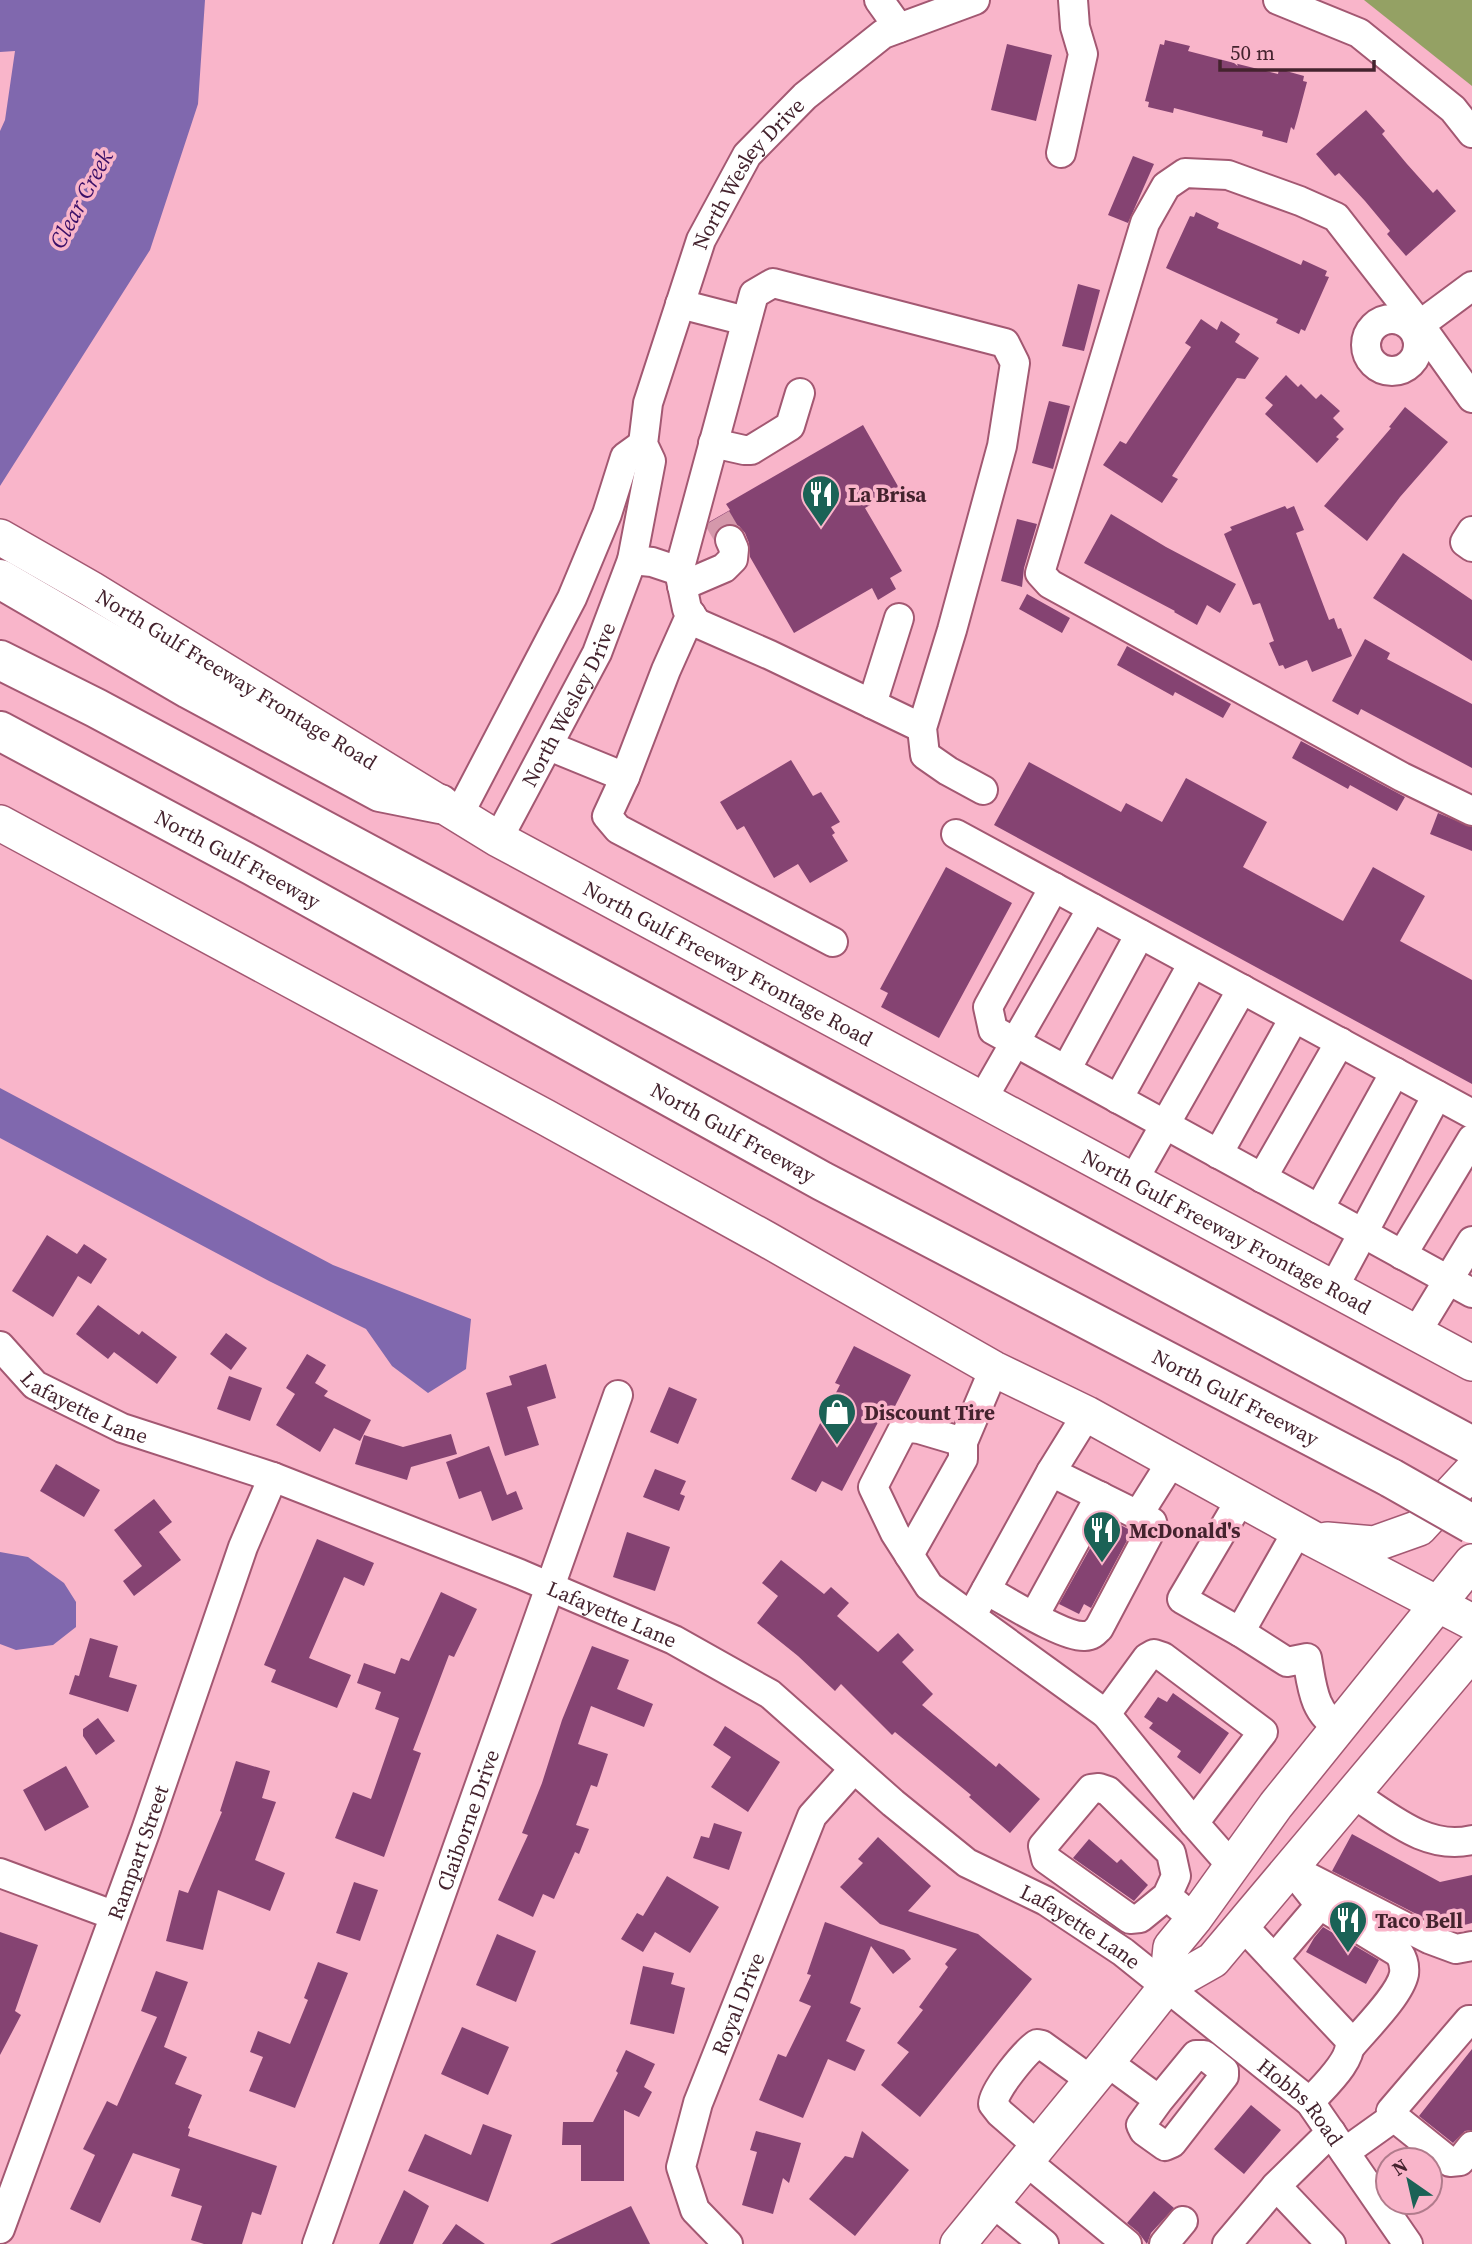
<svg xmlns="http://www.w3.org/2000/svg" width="1472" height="2244" viewBox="0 0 1472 2244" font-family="'Source Serif 4',serif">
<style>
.green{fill:#94a164}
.water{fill:#8068ae}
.building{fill:#854372}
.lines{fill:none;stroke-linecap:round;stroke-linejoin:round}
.minor-tunnel{stroke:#d598ab;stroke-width:28;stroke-dasharray:28 14;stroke-linecap:butt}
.minor-casing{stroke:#a35872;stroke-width:32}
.major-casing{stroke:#a35872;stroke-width:38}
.highway-casing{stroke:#a35872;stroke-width:42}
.minor{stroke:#fff;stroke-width:28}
.major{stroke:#fff;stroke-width:35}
.highway{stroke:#fff;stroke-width:38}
.highway-bridge-casing{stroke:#a35872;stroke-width:42;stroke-linecap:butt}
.highway-bridge{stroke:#fff;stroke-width:38}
.labels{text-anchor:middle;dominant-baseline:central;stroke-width:7;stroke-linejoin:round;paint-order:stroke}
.street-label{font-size:21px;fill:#44232e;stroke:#f9b5ca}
.poi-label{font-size:21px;font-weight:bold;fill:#44232e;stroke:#f9b5ca;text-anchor:start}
.water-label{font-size:23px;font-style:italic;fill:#3a1068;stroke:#f9b5ca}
</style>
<rect width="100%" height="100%" fill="#f9b5ca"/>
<!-- green -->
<path class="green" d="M 1364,0 L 1472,0 L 1472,86 Z"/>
<!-- water -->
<path class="water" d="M 0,0 L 205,0 L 198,104 L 150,250 L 0,486 L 0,131 L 5,120 L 15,51 L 0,52 Z
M 0,1088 L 333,1265 L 471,1319 L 466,1369 L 428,1393 L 392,1366 L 366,1329 L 269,1281 L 0,1138 Z
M 0,1552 L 28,1557 L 64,1583 L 76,1602 L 76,1627 L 53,1645 L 16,1650 L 0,1644 Z"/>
<!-- building -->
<path class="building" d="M 1165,40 L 1190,46 L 1188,51 L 1238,64 L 1278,74 L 1279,69 L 1304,76 L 1303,81 L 1307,82 L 1298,116 L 1294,130 L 1291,127 L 1287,143 L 1262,136 L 1263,131 L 1174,108 L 1173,113 L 1148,107 L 1149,102 L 1145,101 L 1151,78 L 1160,44 L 1164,45 Z
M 1007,44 L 1052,55 L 1036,121 L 991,110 Z
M 1366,110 L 1385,131 L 1382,134 L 1407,164 L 1433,193 L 1437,189 L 1456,211 L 1406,256 L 1387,234 L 1390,231 L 1365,201 L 1339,173 L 1335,176 L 1316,154 Z
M 1133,156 L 1154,164 L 1128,223 L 1108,215 Z
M 1196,212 L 1219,223 L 1217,228 L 1254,244 L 1301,265 L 1303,260 L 1327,271 L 1325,276 L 1329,277 L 1305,331 L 1301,329 L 1299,334 L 1276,323 L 1278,319 L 1166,268 L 1190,216 L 1194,217 Z
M 1078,284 L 1100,290 L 1084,351 L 1062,346 Z
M 1201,319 L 1217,330 L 1221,321 L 1240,334 L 1235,342 L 1259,358 L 1245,379 L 1237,378 L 1210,418 L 1172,476 L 1178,479 L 1162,503 L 1103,465 L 1120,441 L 1126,444 L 1152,405 L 1191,347 L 1185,343 Z
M 1286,375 L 1298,387 L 1301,384 L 1316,399 L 1321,394 L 1340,411 L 1333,418 L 1344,429 L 1336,437 L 1339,439 L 1317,463 L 1265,414 L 1273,405 L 1265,398 Z
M 1049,401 L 1070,406 L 1053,469 L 1032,463 Z
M 1405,407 L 1448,442 L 1400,497 L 1367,541 L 1324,506 L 1391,428 L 1389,427 Z
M 863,425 L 899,488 L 865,508 L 902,571 L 890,578 L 896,589 L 878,600 L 872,588 L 794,633 L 750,557 L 749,543 L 745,533 L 739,526 L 731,523 L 723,525 L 715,535 L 709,525 L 709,522 L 730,510 L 726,504 Z
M 1285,506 L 1287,509 L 1294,506 L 1304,530 L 1296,533 L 1329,620 L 1334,618 L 1338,629 L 1341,628 L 1352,656 L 1312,672 L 1307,660 L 1285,669 L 1283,665 L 1279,666 L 1269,643 L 1274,641 L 1260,603 L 1253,605 L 1224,534 L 1232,530 L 1230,527 Z
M 1111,514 L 1166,547 L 1236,584 L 1220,613 L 1207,605 L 1197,625 L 1174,612 L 1175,611 L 1084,563 Z
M 1017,519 L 1037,524 L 1024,568 L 1022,587 L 1001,581 Z
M 1403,553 L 1472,600 L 1472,661 L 1373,598 Z
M 1027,594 L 1070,618 L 1062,633 L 1019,609 Z
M 1365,639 L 1390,653 L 1387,659 L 1472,704 L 1472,768 L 1361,709 L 1358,715 L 1332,701 Z
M 1127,646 L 1231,704 L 1223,718 L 1175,692 L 1173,696 L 1117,665 Z
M 1301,741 L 1405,797 L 1397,811 L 1350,785 L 1348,789 L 1292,758 Z
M 791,760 L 813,796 L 821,792 L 840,822 L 831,827 L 835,833 L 832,835 L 848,861 L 810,883 L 798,864 L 774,878 L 744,826 L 737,830 L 720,802 Z
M 1029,762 L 1121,812 L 1126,803 L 1162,822 L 1186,778 L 1267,822 L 1243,867 L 1343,921 L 1373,867 L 1425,896 L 1400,941 L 1472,980 L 1472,1084 L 994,825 Z
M 1438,813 L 1472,827 L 1472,851 L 1430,834 Z
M 946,867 L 1012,903 L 939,1038 L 881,1007 L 888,993 L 880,989 Z
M 47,1235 L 77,1254 L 84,1244 L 107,1259 L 91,1284 L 78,1276 L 53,1317 L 12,1291 Z
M 98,1305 L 139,1335 L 142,1331 L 177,1357 L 157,1384 L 114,1352 L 108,1359 L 76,1334 Z
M 226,1333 L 247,1348 L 231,1370 L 210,1354 Z
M 854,1346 L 911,1375 L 892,1412 L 885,1409 L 842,1491 L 822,1481 L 816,1492 L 791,1479 L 840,1385 L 835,1383 Z
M 307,1354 L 326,1365 L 315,1383 L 328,1391 L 324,1396 L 371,1420 L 360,1441 L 334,1428 L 320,1452 L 276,1425 L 295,1394 L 286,1388 Z
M 546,1364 L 556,1398 L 527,1407 L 539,1445 L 505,1456 L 486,1393 L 512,1385 L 509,1376 Z
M 229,1376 L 262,1388 L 250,1421 L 217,1409 Z
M 669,1387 L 697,1399 L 678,1444 L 650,1432 Z
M 451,1434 L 457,1454 L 411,1467 L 407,1480 L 355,1464 L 364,1435 L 403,1447 Z
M 489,1446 L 507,1495 L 516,1491 L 523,1509 L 492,1521 L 481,1491 L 459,1499 L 446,1462 Z
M 56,1464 L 100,1490 L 84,1517 L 40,1491 Z
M 655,1469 L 686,1481 L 680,1494 L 685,1496 L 679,1511 L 643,1497 Z
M 154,1499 L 172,1522 L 159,1532 L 181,1560 L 134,1596 L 123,1581 L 142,1566 L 114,1530 Z
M 1107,1518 L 1132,1531 L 1091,1608 L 1084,1604 L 1079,1614 L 1059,1604 Z
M 627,1532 L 670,1547 L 655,1591 L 613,1577 Z
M 317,1539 L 374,1563 L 364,1586 L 344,1577 L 309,1658 L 351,1675 L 337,1708 L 271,1682 L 276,1670 L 264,1665 Z
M 781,1560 L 824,1594 L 831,1587 L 849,1603 L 837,1616 L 878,1652 L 898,1633 L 914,1650 L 902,1662 L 933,1694 L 922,1705 L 996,1767 L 999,1763 L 1040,1799 L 1010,1833 L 969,1797 L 971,1795 L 895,1732 L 892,1735 L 841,1684 L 835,1691 L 798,1656 L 757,1623 L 778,1596 L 762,1583 Z
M 441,1592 L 477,1609 L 454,1657 L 449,1655 L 413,1750 L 421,1753 L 384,1857 L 335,1838 L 353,1792 L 371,1799 L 399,1718 L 375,1709 L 381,1692 L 357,1683 L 364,1663 L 395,1674 L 401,1658 L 409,1661 Z
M 90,1638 L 118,1646 L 109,1677 L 137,1685 L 128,1712 L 69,1694 L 75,1675 L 79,1676 Z
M 592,1646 L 629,1660 L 617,1689 L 653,1704 L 644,1727 L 591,1706 L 578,1744 L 608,1754 L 597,1787 L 591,1785 L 576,1825 L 589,1829 L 579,1854 L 575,1852 L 554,1899 L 543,1894 L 533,1917 L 498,1900 L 528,1835 L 522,1833 L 542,1783 L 562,1720 Z
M 1173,1693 L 1229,1733 L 1200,1774 L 1177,1757 L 1181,1751 L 1149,1728 L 1153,1723 L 1144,1717 L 1158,1697 L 1167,1702 Z
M 98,1718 L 115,1741 L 96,1755 L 83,1736 L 83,1729 Z
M 725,1726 L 780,1762 L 748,1812 L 711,1787 L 731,1757 L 713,1745 Z
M 236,1761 L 270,1771 L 262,1798 L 276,1802 L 255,1860 L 285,1873 L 270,1911 L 218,1890 L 203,1950 L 166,1941 L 179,1890 L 188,1893 L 222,1812 L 220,1811 Z
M 66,1766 L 89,1807 L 45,1831 L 23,1790 Z
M 714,1823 L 742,1832 L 729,1870 L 693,1858 L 701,1836 L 709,1838 Z
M 1352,1834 L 1440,1882 L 1472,1875 L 1472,1923 L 1449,1929 L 1436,1924 L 1332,1871 Z
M 878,1837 L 931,1886 L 908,1911 L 978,1934 L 1032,1979 L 920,2117 L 881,2085 L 909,2052 L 897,2043 L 923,2010 L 919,2007 L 948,1967 L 945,1964 L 957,1949 L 880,1924 L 840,1887 L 863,1863 L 858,1859 Z
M 1089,1839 L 1117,1863 L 1121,1859 L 1148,1885 L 1134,1901 L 1073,1858 Z
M 667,1876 L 719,1907 L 690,1953 L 655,1932 L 643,1952 L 621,1939 L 637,1913 L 643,1916 Z
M 354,1882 L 378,1890 L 360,1941 L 336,1933 Z
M 825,1922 L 904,1950 L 911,1959 L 893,1974 L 871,1946 L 850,2003 L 861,2008 L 846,2041 L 865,2050 L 855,2071 L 828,2059 L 803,2118 L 759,2100 L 778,2054 L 786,2057 L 811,2006 L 799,2001 L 811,1975 L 807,1974 Z
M 1323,1927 L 1379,1960 L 1366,1984 L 1306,1952 L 1314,1938 Z
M 0,1932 L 38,1945 L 15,2011 L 21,2015 L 0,2055 Z
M 497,1934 L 536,1951 L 516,2002 L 476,1985 Z
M 318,1962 L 348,1973 L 295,2108 L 249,2091 L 263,2057 L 250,2052 L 258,2031 L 290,2044 L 308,2000 L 304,1998 Z
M 643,1966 L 674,1973 L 671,1984 L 685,1988 L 674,2034 L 630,2024 Z
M 156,1971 L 188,1982 L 164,2047 L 187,2057 L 175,2084 L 202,2095 L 188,2128 L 190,2129 L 188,2136 L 277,2166 L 261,2215 L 252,2212 L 242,2244 L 204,2244 L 191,2240 L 202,2206 L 171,2196 L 180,2169 L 133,2153 L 100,2223 L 70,2209 L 95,2155 L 83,2149 L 107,2101 L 117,2106 L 157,2017 L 141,2011 Z
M 462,2027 L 509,2047 L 488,2095 L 441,2074 Z
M 1472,2049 L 1472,2130 L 1465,2131 L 1453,2143 L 1419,2116 Z
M 626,2050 L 655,2064 L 644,2087 L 652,2092 L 639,2117 L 624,2110 L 624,2181 L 581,2181 L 581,2145 L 562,2145 L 563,2122 L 593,2122 L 618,2073 L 616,2071 Z
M 1251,2105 L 1281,2130 L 1244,2174 L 1214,2149 Z
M 483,2124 L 512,2135 L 488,2202 L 408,2171 L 425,2134 L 471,2155 Z
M 756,2131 L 801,2143 L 789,2183 L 783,2178 L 773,2214 L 742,2205 L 757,2152 L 750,2150 Z
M 862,2131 L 909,2170 L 855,2236 L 809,2199 L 845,2156 L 853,2158 Z
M 404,2190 L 429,2206 L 413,2244 L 379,2244 Z
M 1154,2191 L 1174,2208 L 1151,2233 L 1147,2244 L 1138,2232 L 1127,2223 Z
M 631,2206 L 650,2244 L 550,2244 Z
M 456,2224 L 485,2244 L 442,2244 Z"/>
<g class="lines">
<!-- minor-tunnel -->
<path class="minor-tunnel" d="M 717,518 L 730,540"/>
<defs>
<g id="minor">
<path d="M 879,0 L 899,28"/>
<path d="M 1278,0 L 1359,33 L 1453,109 L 1472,133"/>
<path d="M 1061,153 L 1083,54 L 1075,27 L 1073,0"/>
<path d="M 680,304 L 746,321"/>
<circle cx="1392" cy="345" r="26"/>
<path d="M 1414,329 L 1472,286"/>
<path d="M 1472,398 L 1420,325 L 1336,217 L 1300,201 L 1228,175 L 1185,173 L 1166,186 L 1145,223 L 1040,573 L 1050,584 L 1402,777 L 1472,811"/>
<path d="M 713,443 L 744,450 L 751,450 L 790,426 L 800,393"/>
<path d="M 1472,531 L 1465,542 L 1472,547"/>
<path d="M 632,560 L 652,562 L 679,571 L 754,294 L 773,283 L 1005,343 L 1015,363 L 1002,446 L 952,630 L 922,728 L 925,755 L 948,771 L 983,790"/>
<path d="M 679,571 L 687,609 L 697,623 L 770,655 L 922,728"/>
<path d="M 682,586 L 724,568 L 733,559 L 734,549 L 730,540"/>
<path d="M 872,704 L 899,618"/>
<path d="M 549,746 L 625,777 L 607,816 L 618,829 L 833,942"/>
<path d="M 625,777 L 666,670 L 691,614"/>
<path d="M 458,816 L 572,598 L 607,514 L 625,457 L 643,444"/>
<path d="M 956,834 L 1472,1114"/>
<path id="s1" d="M 498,839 L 597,653 L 632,560 L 651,461 L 643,444 L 648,403 L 701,240 L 747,155 L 805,96 L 883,34 L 975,0"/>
<path d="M 1054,887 L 988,1007 L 993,1030 L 1472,1293"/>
<path d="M 1066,1070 L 1140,934"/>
<path d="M 1118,1099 L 1193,963"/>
<path d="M 982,1100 L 1092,908"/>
<path d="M 1218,1154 L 1294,1018"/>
<path d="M 1262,1178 L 1340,1042"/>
<path d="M 1133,1181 L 1242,989"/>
<path d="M 1319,1209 L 1395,1072"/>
<path d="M 1402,1255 L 1472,1139"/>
<path d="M 1334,1287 L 1437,1095"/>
<path d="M 1416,1333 L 1472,1241"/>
<path id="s2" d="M 0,1346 L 35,1385 L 122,1428 L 273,1477 L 520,1574 L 674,1640 L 770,1694 L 893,1803 L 967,1863 L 1046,1901 L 1123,1952 L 1310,2102 L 1408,2244"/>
<path d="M 994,1369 L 963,1442 L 919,1429 L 904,1427 L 873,1487 L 895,1533 L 929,1586 L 1106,1714 L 1194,1823 L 1231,1865"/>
<path d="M 1241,1499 L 1182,1599 L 1240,1632 L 1287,1662 L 1307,1658 C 1312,1685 1313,1714 1340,1727"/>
<path d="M 1138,1515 L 1172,1461"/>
<path d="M 909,1555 L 963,1459 L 963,1442"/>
<path d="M 986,1590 C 1007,1601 1064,1638 1085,1636 C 1092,1636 1095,1632 1099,1628 L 1153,1526 L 1152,1522 L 1051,1472"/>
<path d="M 977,1606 L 1051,1472 L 1087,1414"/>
<path d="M 1034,1616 L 1100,1496"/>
<path d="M 1240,1632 L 1298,1530"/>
<path d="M 1106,1714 L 1147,1658 L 1154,1654 L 1163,1657 L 1263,1732 L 1194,1823"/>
<path d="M 1352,1793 C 1389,1816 1426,1851 1472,1840"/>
<path d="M 1290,1867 L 1320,1905 L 1399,1953 C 1403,1959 1405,1966 1404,1974 C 1400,1995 1365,2029 1351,2046"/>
<path d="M 0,1873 L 113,1915"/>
<path d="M 1300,1873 L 1429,1939 L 1456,1949 L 1472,1946"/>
<path d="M 1167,1896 L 1140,1918 L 1130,1919 L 1046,1859 L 1043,1846 L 1091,1789 L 1099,1788 L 1108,1791 L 1171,1853 L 1176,1876 L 1167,1896 L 1194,1919"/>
<path d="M 1242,1925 L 1349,2039 C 1355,2059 1323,2087 1310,2102"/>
<path d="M 1274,1959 L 1320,1905"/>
<path d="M 1107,2062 L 1159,2100 L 1196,2055 L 1204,2055 L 1224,2071 L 1224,2076 L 1172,2143 L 1165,2146 L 1144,2131 L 1141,2125 L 1159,2100"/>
<path d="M 1394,2117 L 1391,2111 L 1469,2020 L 1472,2020"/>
<path d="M 1394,2117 L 1450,2162 L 1460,2161 L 1472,2146"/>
<path d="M 1038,2146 L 1000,2113 L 993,2104 C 993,2091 1025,2052 1037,2044 L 1042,2045 L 1092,2081"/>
<path d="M 1345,2152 L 1394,2117"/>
<path d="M 1026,2161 L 1127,2244"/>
<path d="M 1276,2186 L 1331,2132"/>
<path d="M 992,2202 L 1044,2244"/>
<path id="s3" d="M 0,2229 L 146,1830 L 243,1547 L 273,1477"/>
<path id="s4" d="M 317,2244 L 618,1395"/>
<path id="s5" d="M 728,2244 L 695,2210 L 681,2167 L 698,2103 L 812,1816 L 854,1769"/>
<path d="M 1164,2244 L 1183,2221"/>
<path d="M 1227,2244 L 1276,2186 L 1331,2244"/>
</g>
<g id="major">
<path id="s6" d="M 0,537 L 91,589 L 498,839 L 1472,1363"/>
<path d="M 0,823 L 545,1117 L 766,1239 L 994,1369 L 1087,1414 L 1313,1539 L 1472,1622"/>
<path d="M 1327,1540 L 1374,1544 L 1419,1528 L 1472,1471"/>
<path d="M 1167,1986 L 1171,1947 L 1194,1919 L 1276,1805 L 1472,1562"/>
<path d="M 958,2244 L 1110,2058 L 1167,1986 L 1213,1960 L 1472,1652"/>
</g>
<g id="highway">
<path d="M 0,579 L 189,689 L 380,792 L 440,804"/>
<path d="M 0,660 L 96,708 L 1472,1446"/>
<path id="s7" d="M 0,731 L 253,866 L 822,1181 L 1391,1478"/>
</g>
</defs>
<!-- minor casing -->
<use href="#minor" class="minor-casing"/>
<!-- major casing -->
<use href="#major" class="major-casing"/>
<!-- highway casing -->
<use href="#highway" class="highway-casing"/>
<!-- minor -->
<use href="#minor" class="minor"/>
<!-- major -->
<use href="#major" class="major"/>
<!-- highway -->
<use href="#highway" class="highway"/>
<defs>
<path id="highway-bridge" d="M 1391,1478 L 1472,1524"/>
</defs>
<!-- highway-bridge casing -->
<use href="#highway-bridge" class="highway-bridge-casing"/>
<!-- highway-bridge -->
<use href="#highway-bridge" class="highway-bridge"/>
</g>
<!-- icons -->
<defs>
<symbol id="restaurant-pin" viewBox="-11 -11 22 30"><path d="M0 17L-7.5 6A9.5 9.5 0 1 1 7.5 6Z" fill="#1b6256" stroke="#f9b5ca"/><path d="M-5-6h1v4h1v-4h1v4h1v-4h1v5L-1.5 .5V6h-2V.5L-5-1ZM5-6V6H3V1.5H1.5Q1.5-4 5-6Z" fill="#fff"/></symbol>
<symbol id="shop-pin" viewBox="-11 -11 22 30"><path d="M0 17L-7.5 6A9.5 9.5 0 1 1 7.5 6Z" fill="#1b6256" stroke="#f9b5ca"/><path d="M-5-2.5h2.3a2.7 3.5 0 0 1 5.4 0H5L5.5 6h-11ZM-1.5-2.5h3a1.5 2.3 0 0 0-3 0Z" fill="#fff"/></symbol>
</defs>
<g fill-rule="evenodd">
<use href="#restaurant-pin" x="799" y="472" width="44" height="60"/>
<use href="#shop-pin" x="815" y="1390" width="44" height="60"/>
<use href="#restaurant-pin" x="1080" y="1508" width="44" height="60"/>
<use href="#restaurant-pin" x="1326" y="1898" width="44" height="60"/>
</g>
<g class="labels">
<!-- street labels -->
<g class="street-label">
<text stroke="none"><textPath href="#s1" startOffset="724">North Wesley Drive</textPath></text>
<text stroke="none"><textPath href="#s6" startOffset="276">North Gulf Freeway Frontage Road</textPath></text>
<text stroke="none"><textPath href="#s1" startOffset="152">North Wesley Drive</textPath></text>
<text stroke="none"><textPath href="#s7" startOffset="270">North Gulf Freeway</textPath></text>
<text stroke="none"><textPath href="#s6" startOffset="844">North Gulf Freeway Frontage Road</textPath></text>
<text stroke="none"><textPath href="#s7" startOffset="836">North Gulf Freeway</textPath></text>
<text stroke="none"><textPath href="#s6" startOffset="1410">North Gulf Freeway Frontage Road</textPath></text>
<text stroke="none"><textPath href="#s7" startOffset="1404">North Gulf Freeway</textPath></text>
<text stroke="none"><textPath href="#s2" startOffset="107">Lafayette Lane</textPath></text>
<text stroke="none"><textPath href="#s2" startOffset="674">Lafayette Lane</textPath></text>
<text stroke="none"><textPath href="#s4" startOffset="450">Claiborne Drive</textPath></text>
<text stroke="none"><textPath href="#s3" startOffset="401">Rampart Street</textPath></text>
<text stroke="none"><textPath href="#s2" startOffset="1241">Lafayette Lane</textPath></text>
<text stroke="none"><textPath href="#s5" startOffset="266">Royal Drive</textPath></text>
<text stroke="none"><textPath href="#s2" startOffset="1524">Hobbs Road</textPath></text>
</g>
<!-- poi labels -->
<g class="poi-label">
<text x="848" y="494">La Brisa</text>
<text x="864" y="1412">Discount Tire</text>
<text x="1129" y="1530">McDonald's</text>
<text x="1375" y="1920">Taco Bell</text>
</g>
<!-- water labels -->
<g class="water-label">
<text transform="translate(81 199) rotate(-62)">Clear Creek</text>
</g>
</g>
<!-- north arrow -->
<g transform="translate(1409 2181) rotate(326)"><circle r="33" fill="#f9b5ca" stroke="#b17b8c" stroke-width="2"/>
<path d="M0-5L12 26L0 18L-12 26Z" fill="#1b6256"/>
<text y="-10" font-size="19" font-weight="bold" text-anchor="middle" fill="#44232e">N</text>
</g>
<!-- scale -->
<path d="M1220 60v10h154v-10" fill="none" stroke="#44232e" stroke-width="3.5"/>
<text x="1230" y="60" font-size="21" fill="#44232e" stroke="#f9b5ca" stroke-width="5" paint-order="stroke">50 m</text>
</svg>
